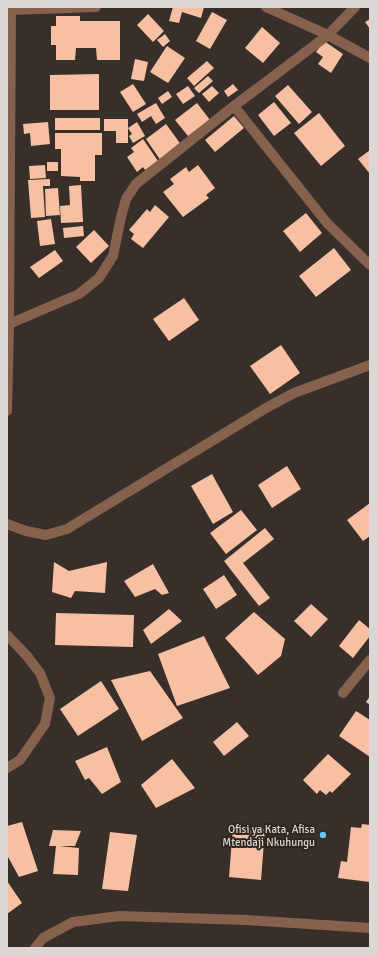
<svg xmlns="http://www.w3.org/2000/svg" width="377" height="955" viewBox="0 0 377 955" font-family="Signika,sans-serif">
<style>
.building{fill:#f7c0a3}
.lines{fill:none;stroke-linecap:round;stroke-linejoin:round}
.minor{stroke:#86624e;stroke-width:10}
.poi-dot{fill:#66c4ef;stroke:#2e2520;stroke-width:1.5}
.labels{text-anchor:middle;dominant-baseline:central;stroke-width:4;stroke-linejoin:round;paint-order:stroke}
.poi-label{font-size:11px;fill:#ddd7d3;stroke:#2e2520;text-anchor:end}
</style>
<rect width="100%" height="100%" fill="#382f2a"/>
<!-- building -->
<path class="building" d="M 173,7 L 204,7 L 201,18 L 182,12 L 179,23 L 169,21 Z
M 212,12 L 227,20 L 210,49 L 196,41 Z
M 148,14 L 164,31 L 153,42 L 137,25 Z
M 56,16 L 80,16 L 80,21 L 120,21 L 120,60 L 97,60 L 96,48 L 76,48 L 75,60 L 56,60 L 56,45 L 51,45 L 51,26 L 56,26 Z
M 370,19 L 370,29 L 365,22 Z
M 262,27 L 280,43 L 263,63 L 245,48 Z
M 165,34 L 170,41 L 163,47 L 157,40 Z
M 324,41 L 343,54 L 331,73 L 318,64 L 323,57 L 316,52 Z
M 167,46 L 185,58 L 168,83 L 150,72 Z
M 135,59 L 148,62 L 144,81 L 131,79 Z
M 207,61 L 214,68 L 194,86 L 187,78 Z
M 99,74 L 99,110 L 50,110 L 50,75 Z
M 208,76 L 213,81 L 199,93 L 194,88 Z
M 133,84 L 146,104 L 133,112 L 120,92 Z
M 233,84 L 238,90 L 228,97 L 224,91 Z
M 288,85 L 312,112 L 299,124 L 275,96 Z
M 188,86 L 195,96 L 183,104 L 176,94 Z
M 212,86 L 219,93 L 209,102 L 202,94 Z
M 168,91 L 172,97 L 162,104 L 158,98 Z
M 274,102 L 291,123 L 274,136 L 258,115 Z
M 156,103 L 165,118 L 156,124 L 151,116 L 142,122 L 137,114 Z
M 197,103 L 210,120 L 188,136 L 175,120 Z
M 319,113 L 345,146 L 321,166 L 294,133 Z
M 234,116 L 244,128 L 215,152 L 205,140 Z
M 55,118 L 100,118 L 100,130 L 55,130 Z
M 104,119 L 128,119 L 128,143 L 116,143 L 116,131 L 104,131 Z
M 48,122 L 50,144 L 31,146 L 30,133 L 24,134 L 23,124 Z
M 137,122 L 145,136 L 133,143 L 129,136 L 132,134 L 128,128 Z
M 166,124 L 182,146 L 161,161 L 146,139 Z
M 55,133 L 102,133 L 102,155 L 95,155 L 95,181 L 80,181 L 80,177 L 61,176 L 61,149 L 55,149 Z
M 143,139 L 158,161 L 145,170 L 143,167 L 137,172 L 127,157 L 134,152 L 131,148 Z
M 370,150 L 370,174 L 358,159 Z
M 47,162 L 58,162 L 58,171 L 47,171 Z
M 45,165 L 46,178 L 30,179 L 29,166 Z
M 198,165 L 215,188 L 206,195 L 209,198 L 183,217 L 163,192 L 174,184 L 170,179 L 186,167 L 189,172 Z
M 50,179 L 50,186 L 43,186 L 45,217 L 31,218 L 28,180 Z
M 81,185 L 83,222 L 61,223 L 60,206 L 70,205 L 69,186 Z
M 58,188 L 60,215 L 46,216 L 45,189 Z
M 155,205 L 169,217 L 143,248 L 131,239 L 134,234 L 129,230 L 147,209 L 150,212 Z
M 306,213 L 322,233 L 300,252 L 283,231 Z
M 51,219 L 55,244 L 40,246 L 37,221 Z
M 83,226 L 84,236 L 64,238 L 63,228 Z
M 94,230 L 109,246 L 91,263 L 76,247 Z
M 334,248 L 351,270 L 316,297 L 299,276 Z
M 55,250 L 63,261 L 39,278 L 30,267 Z
M 184,298 L 199,320 L 169,341 L 153,319 Z
M 281,345 L 300,373 L 270,394 L 250,366 Z
M 287,466 L 301,489 L 272,508 L 258,485 Z
M 212,474 L 233,512 L 213,524 L 191,486 Z
M 370,503 L 370,536 L 363,541 L 347,520 Z
M 241,510 L 257,530 L 226,554 L 210,533 Z
M 265,528 L 274,539 L 243,563 L 270,598 L 259,606 L 224,561 Z
M 54,562 L 69,571 L 107,562 L 105,593 L 75,591 L 71,598 L 52,592 Z
M 153,564 L 169,593 L 162,595 L 155,589 L 135,597 L 124,581 Z
M 224,575 L 237,595 L 216,609 L 203,589 Z
M 311,604 L 328,619 L 311,637 L 294,621 Z
M 169,609 L 182,621 L 151,644 L 143,630 Z
M 254,612 L 285,639 L 281,656 L 258,675 L 225,638 Z
M 56,613 L 134,615 L 133,647 L 55,645 Z
M 359,620 L 370,629 L 370,636 L 353,658 L 339,646 Z
M 204,636 L 230,688 L 177,706 L 158,654 Z
M 150,671 L 183,718 L 142,741 L 111,680 Z
M 101,681 L 119,709 L 78,736 L 60,709 Z
M 370,696 L 370,705 L 366,702 Z
M 356,711 L 370,720 L 370,757 L 339,736 Z
M 237,722 L 249,736 L 224,756 L 213,742 Z
M 107,747 L 121,782 L 102,794 L 89,778 L 85,780 L 75,761 Z
M 328,754 L 351,774 L 332,793 L 330,791 L 326,795 L 320,790 L 317,794 L 303,780 Z
M 172,759 L 195,788 L 156,808 L 141,785 Z
M 22,822 L 38,871 L 19,877 L 7,855 L 7,826 Z
M 362,824 L 370,825 L 370,882 L 338,878 L 341,861 L 347,862 L 351,827 L 361,828 Z
M 233,826 L 265,829 L 261,880 L 229,877 Z
M 53,830 L 81,831 L 75,846 L 59,846 L 79,848 L 78,875 L 53,874 L 56,846 L 49,846 Z
M 110,832 L 137,835 L 128,891 L 102,889 Z
M 7,881 L 22,903 L 7,914 Z"/>
<g class="lines">
<!-- minor -->
<path class="minor" d="M 266,7 L 328,35 L 370,58
M 12,10 L 96,7
M 234,106 L 327,223 L 370,265
M 9,324 L 79,294 L 99,278 L 113,256 L 121,217 L 126,199 L 136,184 L 234,106 L 328,35 L 355,7
M 7,411 L 9,324 L 11,7
M 7,524 L 26,531 L 46,535 L 67,529 L 266,408 L 294,393 L 370,365
M 7,635 L 27,656 L 40,673 L 50,698 L 45,724 L 20,760 L 7,768
M 343,693 L 370,660
M 35,948 L 43,938 L 73,922 L 119,916 L 246,920 L 370,928"/>
</g>
<!-- markers -->
<circle class="poi-dot" cx="323" cy="835" r="4"/>
<g class="labels">
<!-- poi labels -->
<g class="poi-label">
<text x="315" y="829">Ofisi ya Kata, Afisa<tspan x="315" dy="13">Mtendaji Nkuhungu</tspan></text>
</g>
</g>
<!-- border -->
<rect width="377" height="955" fill="none" stroke="#ddd7d3" stroke-width="16"/>
</svg>
